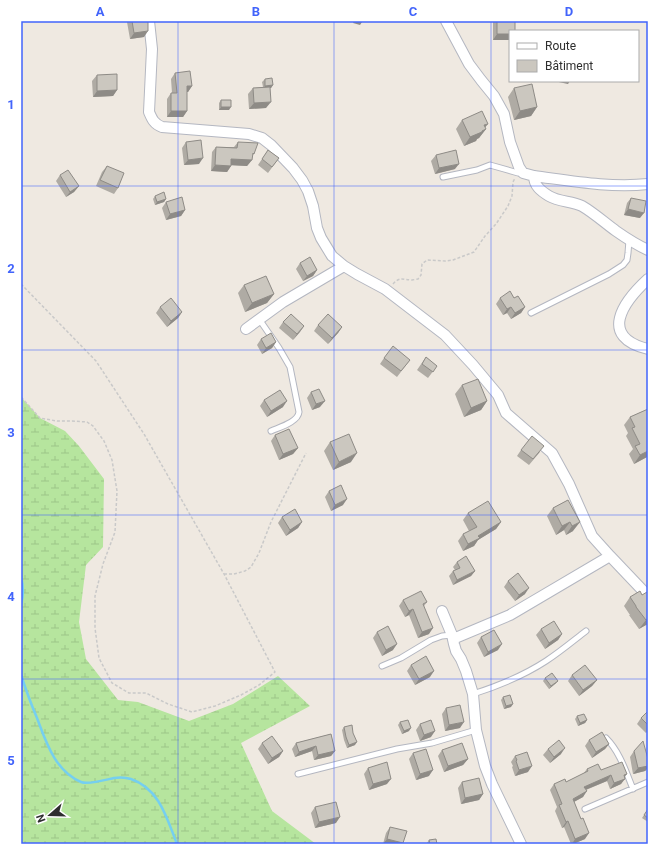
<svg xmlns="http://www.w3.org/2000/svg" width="669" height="865" viewBox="0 0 669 865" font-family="Roboto,sans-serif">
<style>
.wetland{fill:url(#wetland-marsh)}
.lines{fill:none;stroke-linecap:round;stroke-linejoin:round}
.stream{stroke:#75cff0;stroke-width:2.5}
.lane-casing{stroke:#b4b7c1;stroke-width:7}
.street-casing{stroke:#b4b7c1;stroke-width:12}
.path{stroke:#c9c9c9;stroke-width:1.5;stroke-dasharray:3 2;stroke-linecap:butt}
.lane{stroke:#fff;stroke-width:5}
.street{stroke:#fff;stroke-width:10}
.wall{fill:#afaba4}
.shaded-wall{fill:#8e8b86}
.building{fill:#cbc7bf;stroke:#8e8b86}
.grid{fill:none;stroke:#4264fb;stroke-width:1;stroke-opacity:0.55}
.neatline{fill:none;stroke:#4264fb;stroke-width:1.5}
.grid-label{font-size:13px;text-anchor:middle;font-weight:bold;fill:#4264fb}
</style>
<defs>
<pattern id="wetland-marsh" width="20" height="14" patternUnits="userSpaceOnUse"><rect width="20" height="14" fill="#b6e59e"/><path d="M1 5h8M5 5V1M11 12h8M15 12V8" fill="none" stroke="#9dc588"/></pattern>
</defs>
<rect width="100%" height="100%" fill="#efe9e1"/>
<!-- wetland -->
<path class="wetland" d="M 21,397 L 40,418 L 65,431 L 79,446 L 104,479 L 103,547 L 86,565 L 79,622 L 86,659 L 118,700 L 138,702 L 189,721 L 233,704 L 278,676 L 310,706 L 241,743 L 272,811 L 316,844 L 21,844 Z"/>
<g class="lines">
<!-- stream -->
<path class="stream" d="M 21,576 C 23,585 24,595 21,604
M 21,675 C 26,690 31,704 37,718 C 46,742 55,771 81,782 C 88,785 105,780 114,778 C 120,777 125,777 131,779 C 160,789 167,819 177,844"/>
<defs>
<path id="lane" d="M 443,177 L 477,170 L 490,165 L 518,173 L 522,173
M 531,313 L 609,274 L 623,265 L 627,260 L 628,253 L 629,240
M 259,319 L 279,348 L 290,367 L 299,412 C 298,422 280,427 271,431
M 382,666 L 401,658 L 431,640 L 442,636 L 452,635
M 473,694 C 498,686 523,676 546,661 C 560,652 573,641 586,631
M 606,738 C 620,752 626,772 633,789
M 298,774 L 397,749 L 432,743 L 476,730
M 585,809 L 648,782"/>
<path id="street" d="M 149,21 L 152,49 L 149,112 C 152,119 154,124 162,127 L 249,134 L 262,138 L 271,145 L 293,168 L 302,180 L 308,191 L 313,206 L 317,228 L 321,238 L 332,256 L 344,266 L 357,274 L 385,289 L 445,335 L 473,365 L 498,395 L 506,413 L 552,453 L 569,484 L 592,536 L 610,556 L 648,596
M 446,21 L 469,64 L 481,80 L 494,96 L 504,114 L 510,142 L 519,167 L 523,173 L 534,176 C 572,181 610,188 648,184
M 534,176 C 534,186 541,191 549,196 C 559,202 571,201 582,206 C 594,213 605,223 616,231 C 626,238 637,245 648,250
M 648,279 C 623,302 598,337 648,349
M 246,329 L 283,302 L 344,266
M 442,611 L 452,635 L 454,644 L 456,651 L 461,659 L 466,671 L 473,694 L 476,730 L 485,766 L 492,784 L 521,844
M 453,639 L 510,615 L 610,556"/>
</defs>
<!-- lane casing -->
<use href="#lane" class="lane-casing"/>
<!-- street casing -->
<use href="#street" class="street-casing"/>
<!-- path -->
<path class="path" d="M 21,284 L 96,361 L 144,434 L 224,574 L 275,672 L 259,685 L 241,695 L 215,706 L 192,712 L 168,704 L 146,693 L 129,693 L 112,683 L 99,658 L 95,628 L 95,596 L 103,564 L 115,532 L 117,491 L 112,460 L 104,441 L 93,426 L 87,422 L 72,421 L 57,421 L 40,418 L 21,397
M 393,284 C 400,276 403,280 412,280 C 412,280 418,279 418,279 L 421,275 L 422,264 L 427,260 L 445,261 L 453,260 L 474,252 L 485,236 L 496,224 L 508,206 L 512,196 L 513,182 L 515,178
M 224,574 L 234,574 L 245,571 L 251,567 L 259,553 L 271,522 L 306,453"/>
<!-- lane -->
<use href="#lane" class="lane"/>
<!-- street -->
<use href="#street" class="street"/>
</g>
<!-- wall -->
<path class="wall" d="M 128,21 L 148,21 L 144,37 L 130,39 L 127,22 Z
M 493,21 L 515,21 L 510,31 L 510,40 L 493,40 Z
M 175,73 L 192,86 L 188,92 L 187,92 L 187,111 L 183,117 L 167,117 L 167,99 L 171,93 L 172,93 L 171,79 Z
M 97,75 L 117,90 L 113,96 L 93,97 L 92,81 Z
M 265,79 L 273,85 L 271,88 L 270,88 L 266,108 L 249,109 L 248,94 L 253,88 L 263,87 L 262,82 Z
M 514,88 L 537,107 L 531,116 L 514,120 L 508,97 Z
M 221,100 L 229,110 L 219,110 L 219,103 Z
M 462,120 L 485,128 L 486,129 L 479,138 L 477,139 L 476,141 L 464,146 L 456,129 Z
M 186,142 L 199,164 L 184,165 L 182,148 Z
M 238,142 L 254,154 L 252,156 L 252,160 L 247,166 L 231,165 L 231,166 L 227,172 L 211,171 L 212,152 L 216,147 L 234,147 Z
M 268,150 L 279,158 L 268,173 L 258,165 Z
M 436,155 L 455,169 L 435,174 L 431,161 Z
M 107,166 L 118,188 L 114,194 L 96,186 L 102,172 Z
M 60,175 L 79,186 L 74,192 L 66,197 L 56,181 Z
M 155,196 L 166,199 L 164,202 L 155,205 L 153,199 Z
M 631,198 L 640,218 L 624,215 L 627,203 Z
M 166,202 L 185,210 L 181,216 L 166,220 L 162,208 Z
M 300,263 L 317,270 L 313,276 L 303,281 L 296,269 Z
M 244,285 L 274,294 L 267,303 L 245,312 L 238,293 Z
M 500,298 L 514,298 L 525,307 L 521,313 L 511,319 L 507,313 L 503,315 L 496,304 Z
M 160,307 L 182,312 L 178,318 L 167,327 L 156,313 Z
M 283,322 L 304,326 L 293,340 L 279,328 Z
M 318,325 L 342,327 L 338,333 L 328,344 L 314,331 Z
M 261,339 L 276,342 L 272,348 L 262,354 L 257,345 Z
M 426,357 L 437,366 L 428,378 L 417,370 Z
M 384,358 L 410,360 L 397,377 L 380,364 Z
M 462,385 L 487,401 L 481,410 L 464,417 L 455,394 Z
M 311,392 L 320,407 L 312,410 L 307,398 Z
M 264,400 L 283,407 L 267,417 L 260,406 Z
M 648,409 L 648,458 L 647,457 L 634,464 L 629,454 L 633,449 L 626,436 L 628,433 L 624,425 L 630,417 Z
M 275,435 L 298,448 L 293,454 L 279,460 L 271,441 Z
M 330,442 L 351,462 L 333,470 L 324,451 Z
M 521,450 L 540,452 L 529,465 L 517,456 Z
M 329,491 L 343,505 L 331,511 L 325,497 Z
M 568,500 L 573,531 L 566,535 L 564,530 L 556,535 L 547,516 L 553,508 Z
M 468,513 L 501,522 L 496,529 L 478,540 L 474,546 L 463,551 L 458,541 L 463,534 L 469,531 L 463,520 Z
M 282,517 L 302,522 L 298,528 L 286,536 L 278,523 Z
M 457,562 L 475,571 L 471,576 L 453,585 L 449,576 L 453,571 L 455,570 L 453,567 Z
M 508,581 L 525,594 L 515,601 L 504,587 Z
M 642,595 L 648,623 L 639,629 L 629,615 L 630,615 L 624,606 L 630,597 Z
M 403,600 L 427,602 L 424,606 L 429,634 L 418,638 L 409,615 L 405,617 L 399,606 Z
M 541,629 L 562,634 L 558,640 L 545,649 L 536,635 Z
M 377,632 L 393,650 L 382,656 L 373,638 Z
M 481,637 L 498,650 L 484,657 L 477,643 Z
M 411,665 L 430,677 L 415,685 L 407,671 Z
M 572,675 L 597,680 L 592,686 L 579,696 L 568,681 Z
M 545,678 L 558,681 L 555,684 L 549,689 L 543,681 Z
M 503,697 L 511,707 L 504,709 L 501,700 Z
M 446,708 L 460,728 L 445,731 L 442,714 Z
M 648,711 L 648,732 L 647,732 L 646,733 L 637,724 L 641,718 Z
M 577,716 L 587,720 L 585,723 L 578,726 L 575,719 Z
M 400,722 L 409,731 L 402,734 L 398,725 Z
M 420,724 L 431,737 L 420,741 L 416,730 Z
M 344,727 L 355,745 L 347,748 L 344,740 L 342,730 Z
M 331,734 L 335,751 L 331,756 L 314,760 L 312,751 L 295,757 L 292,749 L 296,743 Z
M 589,740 L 609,744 L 605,749 L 592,758 L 585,746 Z
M 262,743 L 283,751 L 279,757 L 268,764 L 258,749 Z
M 548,749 L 561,754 L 550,763 L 543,755 Z
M 442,750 L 468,759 L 463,765 L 444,772 L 438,756 Z
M 634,751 L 648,759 L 648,768 L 645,771 L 633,774 L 630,757 Z
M 413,753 L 429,776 L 416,780 L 409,759 Z
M 515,756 L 528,772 L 515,776 L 512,767 L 513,766 L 511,762 Z
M 368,768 L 387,784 L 369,790 L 364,774 Z
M 587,769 L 601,770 L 624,778 L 621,784 L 610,789 L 607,781 L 586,790 L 583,797 L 574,802 L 585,839 L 573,844 L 571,844 L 564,827 L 562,828 L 555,811 L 557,807 L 550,790 L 554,784 L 566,782 L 583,774 Z
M 462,782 L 483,794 L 479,800 L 461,804 L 458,788 Z
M 315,807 L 336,823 L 315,828 L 311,813 Z
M 648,809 L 648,822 L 642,818 Z
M 390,827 L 403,843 L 403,844 L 383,844 L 386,833 Z
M 429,840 L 437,844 L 427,844 L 427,843 Z"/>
<!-- shaded-wall -->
<path class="shaded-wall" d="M 354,21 L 360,21 L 362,22 L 360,25 L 353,23 Z
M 148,31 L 144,37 L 130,39 L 134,33 Z
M 497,34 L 510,34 L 510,40 L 493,40 Z
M 554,81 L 570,81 L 568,84 Z
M 273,85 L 271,88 L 263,89 L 265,86 Z
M 187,86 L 192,86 L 188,92 L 183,92 Z
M 117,90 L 113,96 L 93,97 L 97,91 Z
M 271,102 L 266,108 L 249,109 L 254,103 Z
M 221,107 L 231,107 L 229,110 L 219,110 Z
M 537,107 L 531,116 L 514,120 L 520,111 Z
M 171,111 L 187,111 L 183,117 L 167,117 Z
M 488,124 L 483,130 L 486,129 L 479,138 L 477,139 L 476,141 L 464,146 L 470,137 L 484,125 Z
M 203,158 L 199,164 L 184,165 L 188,160 Z
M 231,159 L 252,160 L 247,166 L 227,165 Z
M 459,164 L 455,169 L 435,174 L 439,168 Z
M 215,165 L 231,166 L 227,172 L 211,171 Z
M 79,186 L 74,192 L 66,197 L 70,192 Z
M 166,199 L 164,202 L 155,205 L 157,202 Z
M 628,209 L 644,213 L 640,218 L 624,215 Z
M 185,210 L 181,216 L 166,220 L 170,214 Z
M 317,270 L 313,276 L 303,281 L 307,276 Z
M 274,294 L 267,303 L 245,312 L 252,303 Z
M 511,307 L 507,313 L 503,315 L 507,309 Z
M 525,307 L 521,313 L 511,319 L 515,313 Z
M 182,312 L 178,318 L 167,327 L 171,321 Z
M 304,326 L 300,332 L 293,340 L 297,334 Z
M 342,327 L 338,333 L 328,344 L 332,338 Z
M 276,342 L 272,348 L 262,354 L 266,348 Z
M 287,401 L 283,407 L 267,417 L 271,411 Z
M 325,401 L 320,407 L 312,410 L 316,404 Z
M 487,401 L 481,410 L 464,417 L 471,408 Z
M 298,448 L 293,454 L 279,460 L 283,454 Z
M 648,451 L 647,457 L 634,464 L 640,455 Z
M 357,453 L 351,462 L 333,470 L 339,462 Z
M 347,499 L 343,505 L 331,511 L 335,505 Z
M 302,522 L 298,528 L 286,536 L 290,530 Z
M 501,522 L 496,529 L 478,540 L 474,546 L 463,551 L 468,544 L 478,536 Z
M 570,522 L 564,530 L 556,535 L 562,526 Z
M 580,522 L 573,531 L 566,535 L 572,526 Z
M 475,571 L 471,576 L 453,585 L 457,580 Z
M 529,588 L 525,594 L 515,601 L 519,595 Z
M 413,609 L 409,615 L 405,617 L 409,611 Z
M 648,619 L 648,624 L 639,629 L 646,620 Z
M 433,628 L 429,634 L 418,638 L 422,632 Z
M 562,634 L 558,640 L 545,649 L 549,643 Z
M 397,644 L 393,650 L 382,656 L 386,650 Z
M 502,644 L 498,650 L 484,657 L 488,652 Z
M 434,671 L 430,677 L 415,685 L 419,679 Z
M 597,680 L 592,686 L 579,696 L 583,690 Z
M 558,681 L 555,684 L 549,689 L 551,686 Z
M 513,704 L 511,707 L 504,709 L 506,706 Z
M 587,720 L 585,723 L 578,726 L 580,723 Z
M 464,722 L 460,728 L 445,731 L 449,725 Z
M 411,728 L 409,731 L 402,734 L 404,731 Z
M 435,731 L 431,737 L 420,741 L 424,735 Z
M 357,742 L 355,745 L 347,748 L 349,745 Z
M 609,744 L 605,749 L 592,758 L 596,752 Z
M 316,746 L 312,751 L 295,757 L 299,752 Z
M 565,748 L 561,754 L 550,763 L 554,757 Z
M 283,751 L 279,757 L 268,764 L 272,758 Z
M 335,751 L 331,756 L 314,760 L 318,755 Z
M 468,759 L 463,765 L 444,772 L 448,766 Z
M 532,766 L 528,772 L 515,776 L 519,770 Z
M 648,766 L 648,768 L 645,771 L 633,774 L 638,768 Z
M 433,770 L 429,776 L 416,780 L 420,774 Z
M 627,774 L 623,779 L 625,779 L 621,784 L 610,789 L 614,783 L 624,775 Z
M 611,775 L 607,781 L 580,792 L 584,787 Z
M 391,779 L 387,784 L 369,790 L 373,784 Z
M 587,791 L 583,797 L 568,805 L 573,799 Z
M 483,794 L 479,800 L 461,804 L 465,798 Z
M 340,817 L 336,823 L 315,828 L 319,822 Z
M 568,821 L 564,827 L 562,828 L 566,822 Z
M 589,833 L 585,839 L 573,844 L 572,844 L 575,839 Z
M 387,839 L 403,843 L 403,844 L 383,844 Z"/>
<!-- building -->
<path class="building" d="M 132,21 L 148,21 L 148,31 L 134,33 Z
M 497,21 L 515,21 L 515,31 L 510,31 L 510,34 L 497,34 Z
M 190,71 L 192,86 L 187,86 L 187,111 L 171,111 L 171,93 L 177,93 L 175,73 Z
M 117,74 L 117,90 L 97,91 L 97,75 Z
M 272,78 L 273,85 L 265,86 L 265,79 Z
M 532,84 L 537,107 L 520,111 L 514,88 Z
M 270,87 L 271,102 L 254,103 L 253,88 Z
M 221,100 L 231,100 L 231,107 L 221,107 Z
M 482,111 L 488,124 L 484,125 L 486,129 L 482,131 L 482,132 L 470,137 L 462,120 Z
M 201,140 L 203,158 L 188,160 L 186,142 Z
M 238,142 L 258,143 L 254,154 L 253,153 L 252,160 L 231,159 L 231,166 L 215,165 L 216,147 L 237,148 Z
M 268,150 L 279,158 L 272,167 L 262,159 Z
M 456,150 L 459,164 L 439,168 L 436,155 Z
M 107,166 L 124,173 L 118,188 L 100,180 Z
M 68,170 L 79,186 L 70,192 L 60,175 Z
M 164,192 L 166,199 L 157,202 L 155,196 Z
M 182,197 L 185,210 L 170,214 L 166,202 Z
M 631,198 L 646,201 L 644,213 L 628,209 Z
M 310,257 L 317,270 L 307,276 L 300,263 Z
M 266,276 L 274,294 L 252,303 L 244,285 Z
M 510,291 L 514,298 L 518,296 L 525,307 L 515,313 L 511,307 L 507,309 L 500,298 Z
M 171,298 L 182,312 L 171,321 L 160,307 Z
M 291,314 L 304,326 L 297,334 L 283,322 Z
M 328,314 L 342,327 L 332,338 L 318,325 Z
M 271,333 L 276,342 L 266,348 L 261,339 Z
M 393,346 L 410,360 L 401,371 L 384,358 Z
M 426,357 L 437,366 L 433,372 L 422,364 Z
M 478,379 L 487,401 L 471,408 L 462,385 Z
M 319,389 L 325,401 L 316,404 L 311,392 Z
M 280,390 L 287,401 L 271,411 L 264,400 Z
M 648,409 L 648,451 L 640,455 L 635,446 L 640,444 L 632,428 L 635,427 L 630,417 Z
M 289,429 L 298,448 L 283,454 L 275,435 Z
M 349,434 L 357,453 L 339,462 L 330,442 Z
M 532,436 L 544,446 L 533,459 L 521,450 Z
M 341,485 L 347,499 L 335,505 L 329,491 Z
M 568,500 L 580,522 L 572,526 L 570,522 L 562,526 L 553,508 Z
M 488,501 L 501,522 L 478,536 L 480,538 L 468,544 L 463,534 L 477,527 L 468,513 Z
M 295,509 L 302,522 L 290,530 L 282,517 Z
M 466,556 L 475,571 L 457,580 L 453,571 L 460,568 L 457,562 Z
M 518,573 L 529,588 L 519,595 L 508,581 Z
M 421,591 L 427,602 L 423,604 L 433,628 L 422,632 L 413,609 L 409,611 L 403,600 Z
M 640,591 L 642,595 L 647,592 L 648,594 L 648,619 L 646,620 L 636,607 L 636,606 L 630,597 Z
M 554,621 L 562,634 L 549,643 L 541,629 Z
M 388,626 L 397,644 L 386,650 L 377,632 Z
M 494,630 L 502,644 L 488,652 L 481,637 Z
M 426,656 L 434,671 L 419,679 L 411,665 Z
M 585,665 L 597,680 L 583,690 L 572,675 Z
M 552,673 L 558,681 L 551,686 L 545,678 Z
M 510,695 L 513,704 L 506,706 L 503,697 Z
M 460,705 L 464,722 L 449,725 L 446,708 Z
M 648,711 L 648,725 L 641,718 Z
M 584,714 L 587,720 L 580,723 L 577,716 Z
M 408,720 L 411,728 L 404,731 L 400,722 Z
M 431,720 L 435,731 L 424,735 L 420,724 Z
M 352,725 L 353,733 L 357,742 L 349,745 L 346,737 L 344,727 Z
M 602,732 L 609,744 L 596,752 L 589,740 Z
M 331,734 L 335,751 L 318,755 L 316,746 L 299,752 L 296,743 Z
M 272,736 L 283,751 L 272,758 L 262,743 Z
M 559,740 L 565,748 L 554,757 L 548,749 Z
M 643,741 L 648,759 L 648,766 L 638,768 L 634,751 Z
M 462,743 L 468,759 L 448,766 L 442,750 Z
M 426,749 L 433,770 L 420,774 L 413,753 Z
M 527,752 L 532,766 L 519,770 L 516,761 L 517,760 L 515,756 Z
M 387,762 L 391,779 L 373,784 L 368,768 Z
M 622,762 L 627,774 L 624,775 L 625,779 L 614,783 L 611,775 L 584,787 L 587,791 L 573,799 L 581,819 L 583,818 L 589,833 L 575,839 L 568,821 L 566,822 L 559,805 L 562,804 L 554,784 L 565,779 L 566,782 L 588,771 L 587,769 L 598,764 L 601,770 Z
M 479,778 L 483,794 L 465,798 L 462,782 Z
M 336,802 L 340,817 L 319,822 L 315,807 Z
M 648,809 L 648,818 L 644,815 Z
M 390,827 L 407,831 L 403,843 L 387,839 Z
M 436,839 L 437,844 L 430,844 L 429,840 Z"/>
<!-- grid -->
<path class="grid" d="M 178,21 L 178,844M 334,21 L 334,844M 491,21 L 491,844M 21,186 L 648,186M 21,350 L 648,350M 21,515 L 648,515M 21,679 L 648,679"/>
<!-- border -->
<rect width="669" height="865" fill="none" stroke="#ffffff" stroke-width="44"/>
<!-- legend -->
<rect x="509" y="30" width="130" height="52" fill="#ffffff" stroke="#ababab"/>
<rect x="517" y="43" width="20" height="6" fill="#ffffff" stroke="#ababab"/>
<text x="545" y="50" font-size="12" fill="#2e2e2e">Route</text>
<rect x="517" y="60" width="20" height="12" fill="#cbc7bf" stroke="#ababab"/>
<text x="545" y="70" font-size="12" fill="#2e2e2e">Bâtiment</text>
<!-- north arrow -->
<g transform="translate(50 815) rotate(250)" stroke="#ffffff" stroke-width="3" paint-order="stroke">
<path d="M0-3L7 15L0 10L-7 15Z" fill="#2e2e2e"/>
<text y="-6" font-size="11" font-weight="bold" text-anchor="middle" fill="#2e2e2e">N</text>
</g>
<rect x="22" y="22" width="625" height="821" class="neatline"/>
<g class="grid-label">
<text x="100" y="16">A</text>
<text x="256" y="16">B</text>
<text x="413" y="16">C</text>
<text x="569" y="16">D</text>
<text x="11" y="109">1</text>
<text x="11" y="273">2</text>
<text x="11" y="437">3</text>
<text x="11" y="601">4</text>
<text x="11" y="765">5</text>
</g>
</svg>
